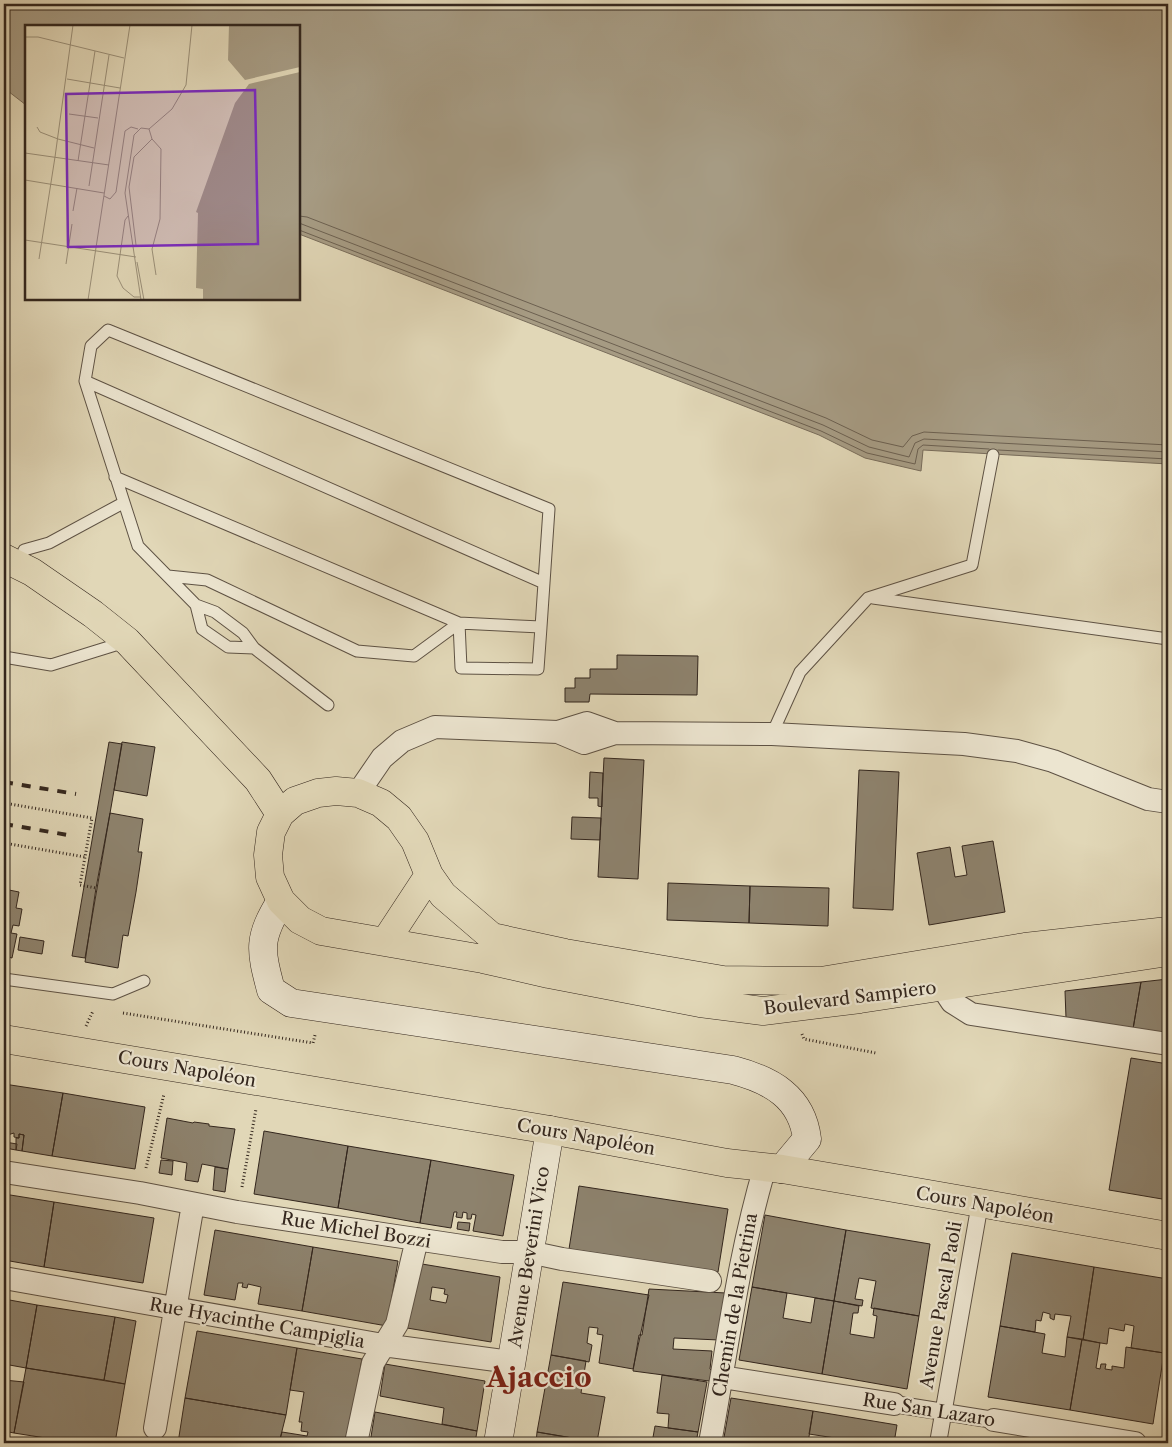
<svg xmlns="http://www.w3.org/2000/svg" width="1172" height="1447" viewBox="0 0 1172 1447" font-family="'Libre Caslon Text',serif">
<style>
.water{fill:#a69b83;stroke:#786c5a}
.lines{fill:none;stroke-linecap:round;stroke-linejoin:round}
.shore{stroke:#6c6050;stroke-width:1}
.building{fill:#8d826d;stroke:#33261d;fill-rule:evenodd}
.service-casing{stroke:#5e5244;stroke-width:13}
.pedestrian-casing{stroke:#5e5244;stroke-width:18}
.minor-casing{stroke:#5e5244;stroke-width:24}
.secondary-casing{stroke:#33261d;stroke-width:29}
.primary-casing{stroke:#33261d;stroke-width:29}
.path{stroke:#33261d;stroke-width:3;stroke-dasharray:1 2.5;stroke-linecap:butt}
.service{stroke:#ece5d0;stroke-width:11}
.pedestrian{stroke:#ece5d0;stroke-width:16}
.minor{stroke:#ece5d0;stroke-width:22}
.secondary{stroke:#ece5d0;stroke-width:28}
.primary{stroke:#e1d7b7;stroke-width:28}
.rail{stroke:#33261d;stroke-width:4;stroke-dasharray:9 9;stroke-linecap:butt}
.labels{text-anchor:middle;dominant-baseline:central;stroke-width:4.5;stroke-linejoin:round;paint-order:stroke}
.street-label{font-size:18px;fill:#33261d;stroke:#ece5d0}
.town-label{font-size:28px;font-weight:bold;fill:#7a1f14;stroke:#ece5d0}
.inset-road{fill:none;stroke:#9b9079;stroke-width:1}
.view{fill:#7b2cbf;fill-opacity:0.15;stroke:#7b2cbf;stroke-width:2.5}
.inset-edge{fill:none;stroke:#33261d;stroke-width:2.5}
</style>
<rect width="100%" height="100%" fill="#e1d7b7"/>
<filter id="stains"><feTurbulence type="fractalNoise" baseFrequency=".004" numOctaves="4"/><feColorMatrix values="0 0 0 0 .2 0 0 0 0 .09 0 0 0 0 .02 0 0 0 .5 -.17"/></filter>
<radialGradient id="worn" r=".72"><stop offset=".6" stop-color="#630" stop-opacity="0"/><stop offset="1" stop-color="#630" stop-opacity=".3"/></radialGradient>
<!-- water -->
<path class="water" d="M 4,4 L 1168,4 L 1168,464 L 923,450 L 921,471 L 865,458 L 819,435 L 299,234 L 299,26 L 26,26 L 26,105 L 4,88 Z"/>
<g class="lines">
<!-- shore -->
<path class="shore" d="M 299,216 L 307,217 L 826,418 L 872,440 L 903,447 L 912,436 L 924,432 L 1168,445
M 299,223 L 823,425 L 869,447 L 909,457 L 915,443 L 924,439 L 1168,452
M 299,230 L 821,431 L 867,453 L 915,464 L 918,449 L 923,445 L 989,449
M 998,450 L 1168,459"/>
</g>
<!-- building -->
<path class="building" d="M 617,655 L 698,656 L 697,695 L 590,694 L 589,702 L 565,702 L 565,688 L 575,688 L 575,678 L 590,678 L 590,669 L 617,669 Z
M 109,742 L 122,744 L 85,958 L 72,956 Z
M 122,742 L 155,747 L 147,796 L 114,790 Z
M 604,758 L 644,760 L 638,879 L 598,877 Z
M 859,770 L 899,772 L 893,910 L 853,908 Z
M 590,772 L 603,773 L 602,807 L 598,806 L 598,798 L 589,798 Z
M 110,813 L 143,819 L 138,852 L 142,852 L 136,892 L 128,936 L 123,935 L 118,968 L 85,962 L 96,888 Z
M 572,817 L 601,818 L 600,840 L 571,839 Z
M 993,841 L 1005,912 L 929,925 L 917,853 L 950,847 L 955,877 L 967,875 L 962,846 Z
M 668,883 L 750,886 L 749,923 L 667,920 Z
M 750,886 L 829,888 L 828,926 L 749,923 Z
M 4,889 L 19,892 L 16,908 L 22,909 L 19,926 L 13,925 L 11,933 L 17,934 L 12,958 L 4,956 Z
M 20,937 L 44,941 L 42,954 L 18,950 Z
M 1168,979 L 1168,1034 L 1133,1029 L 1141,982 Z
M 1141,982 L 1133,1029 L 1066,1018 L 1065,991 Z
M 1131,1058 L 1168,1064 L 1168,1200 L 1109,1190 Z
M 4,1084 L 63,1093 L 52,1156 L 22,1151 L 24,1135 L 19,1134 L 19,1138 L 14,1137 L 14,1133 L 4,1136 Z
M 63,1093 L 145,1107 L 135,1169 L 52,1156 Z
M 167,1118 L 193,1123 L 194,1122 L 209,1124 L 209,1126 L 235,1129 L 228,1169 L 202,1164 L 198,1182 L 185,1180 L 187,1163 L 161,1158 Z
M 264,1131 L 348,1146 L 338,1208 L 254,1194 Z
M 19,1134 L 24,1135 L 22,1151 L 16,1150 L 16,1138 L 19,1138 Z
M 5,1142 L 17,1144 L 16,1150 L 5,1148 Z
M 348,1146 L 431,1160 L 420,1223 L 338,1208 Z
M 161,1160 L 173,1161 L 172,1175 L 159,1173 Z
M 431,1160 L 514,1175 L 503,1236 L 473,1231 L 476,1215 L 472,1214 L 471,1219 L 467,1219 L 467,1213 L 463,1212 L 462,1218 L 456,1217 L 457,1212 L 454,1212 L 451,1228 L 420,1223 Z
M 215,1167 L 228,1169 L 225,1192 L 213,1190 Z
M 579,1186 L 728,1209 L 718,1272 L 569,1249 Z
M 4,1194 L 54,1202 L 44,1267 L 4,1260 Z
M 54,1202 L 154,1218 L 143,1283 L 44,1267 Z
M 765,1215 L 846,1230 L 834,1301 L 752,1287 Z
M 458,1222 L 470,1223 L 469,1231 L 457,1229 Z
M 215,1230 L 313,1247 L 302,1311 L 258,1304 L 261,1287 L 248,1284 L 247,1288 L 242,1287 L 243,1283 L 238,1283 L 235,1300 L 204,1295 Z
M 846,1230 L 930,1244 L 919,1316 L 871,1308 L 876,1281 L 859,1278 L 855,1299 L 863,1300 L 862,1306 L 834,1301 Z
M 313,1247 L 398,1261 L 387,1326 L 302,1311 Z
M 1012,1253 L 1094,1267 L 1083,1340 L 1067,1337 L 1071,1316 L 1055,1314 L 1054,1320 L 1050,1318 L 1050,1314 L 1043,1312 L 1041,1321 L 1036,1320 L 1035,1332 L 1000,1326 Z
M 416,1263 L 500,1277 L 491,1342 L 407,1328 ZM 432,1287 L 445,1289 L 444,1294 L 448,1295 L 446,1303 L 430,1300 Z
M 1094,1267 L 1168,1279 L 1168,1331 L 1164,1353 L 1131,1348 L 1134,1326 L 1125,1324 L 1124,1331 L 1109,1328 L 1107,1344 L 1083,1340 Z
M 563,1282 L 649,1295 L 633,1369 L 599,1363 L 603,1335 L 597,1334 L 598,1328 L 589,1327 L 587,1343 L 592,1345 L 589,1362 L 551,1355 Z
M 752,1287 L 787,1293 L 783,1318 L 811,1323 L 815,1298 L 834,1301 L 822,1374 L 739,1360 Z
M 649,1289 L 726,1293 L 719,1340 L 674,1338 L 673,1349 L 712,1351 L 710,1369 L 712,1371 L 709,1381 L 633,1371 L 639,1335 L 642,1335 Z
M 4,1299 L 37,1305 L 26,1368 L 4,1364 Z
M 834,1301 L 859,1306 L 858,1313 L 853,1313 L 850,1334 L 874,1338 L 877,1316 L 873,1315 L 874,1308 L 919,1316 L 907,1389 L 822,1374 Z
M 37,1305 L 115,1317 L 104,1380 L 26,1368 Z
M 115,1317 L 136,1321 L 125,1384 L 104,1380 Z
M 1000,1326 L 1045,1334 L 1042,1353 L 1065,1357 L 1067,1337 L 1082,1339 L 1070,1410 L 988,1397 Z
M 197,1331 L 297,1348 L 286,1415 L 185,1398 Z
M 1082,1339 L 1100,1343 L 1096,1368 L 1100,1369 L 1101,1364 L 1106,1364 L 1105,1369 L 1112,1370 L 1112,1366 L 1124,1368 L 1126,1347 L 1164,1353 L 1153,1424 L 1070,1410 Z
M 297,1348 L 362,1359 L 347,1443 L 279,1443 L 282,1432 L 307,1436 L 308,1432 L 301,1431 L 302,1422 L 299,1422 L 304,1392 L 290,1390 Z
M 551,1355 L 586,1361 L 581,1393 L 605,1397 L 597,1442 L 537,1432 Z
M 385,1364 L 485,1381 L 477,1431 L 442,1424 L 444,1408 L 380,1396 Z
M 26,1368 L 125,1384 L 115,1443 L 77,1443 L 14,1433 Z
M 662,1375 L 707,1382 L 698,1432 L 668,1428 L 669,1414 L 657,1413 Z
M 4,1380 L 24,1382 L 14,1433 L 4,1431 Z
M 185,1398 L 286,1415 L 279,1443 L 178,1443 Z
M 731,1398 L 813,1411 L 808,1443 L 723,1443 Z
M 813,1411 L 897,1425 L 894,1443 L 837,1443 L 835,1438 L 809,1434 Z
M 375,1412 L 477,1431 L 475,1443 L 370,1443 Z
M 655,1426 L 698,1432 L 696,1443 L 652,1443 Z
M 537,1432 L 589,1441 L 588,1443 L 536,1443 Z"/>
<g class="lines">
<defs>
<path id="service" d="M 85,381 L 544,583
M 115,477 L 459,623 L 541,627 L 549,509 L 108,330 L 91,346 L 85,381 L 138,546 L 196,605 L 215,612 L 243,633 L 254,648 L 328,705
M 19,565 L 24,550 L 49,543 L 123,503
M 168,576 L 207,580 L 357,651 L 414,656 L 459,623
M 873,598 L 1168,639
M 196,605 L 202,629 L 228,647 L 254,648
M 459,623 L 461,668 L 538,669 L 541,627
M 4,657 L 51,665 L 125,642
M 772,734 L 800,672 L 868,598 L 972,565 L 993,455
M 4,979 L 113,994 L 144,981"/>
<path id="pedestrian" d="M 894,1404 L 994,1420
M 938,1443 L 980,1203"/>
<path id="minor" d="M 558,732 L 584,743 L 615,733 L 772,734 L 964,744 L 1017,751 L 1053,761 L 1148,799 L 1168,802
M 358,793 L 382,758 L 402,741 L 435,727 L 558,732 L 587,723 L 615,733
M 942,987 L 952,1002 L 971,1014 L 1168,1044
M 4,1172 L 140,1193 L 237,1212 L 502,1252 L 529,1252 L 562,1259 L 710,1281
M 4,1278 L 383,1345 L 511,1362
M 722,1377 L 894,1404
M 994,1420 L 1135,1443
M 155,1428 L 193,1204
M 356,1443 L 373,1363 L 397,1324 L 417,1239
M 710,1443 C 727,1351 738,1258 765,1167"/>
<path id="secondary" d="M 281,901 C 258,938 260,949 271,990 L 291,1003 L 733,1070 C 771,1080 802,1097 807,1139 L 782,1169
M 498,1443 L 550,1130"/>
<path id="primary" d="M 4,558 L 32,572 L 93,614 L 127,641 L 258,780 L 280,814
M 1168,931 L 1025,947 L 821,981 L 723,980 L 565,953 L 492,937 L 443,895 L 429,875 L 415,841 L 399,818 L 381,803 L 358,793 L 336,791 L 318,793 L 295,801 L 280,814 L 271,832 L 268,855 L 270,877 L 281,901 L 300,920 L 321,931 L 483,959 L 549,974 L 700,1003 L 763,1011 L 860,999 L 1168,952
M 385,942 L 429,875
M 4,1039 L 550,1130 L 727,1163 L 782,1169 L 888,1187 L 1168,1236"/>
</defs>
<!-- service casing -->
<use href="#service" class="service-casing"/>
<!-- pedestrian casing -->
<use href="#pedestrian" class="pedestrian-casing"/>
<!-- minor casing -->
<use href="#minor" class="minor-casing"/>
<!-- secondary casing -->
<use href="#secondary" class="secondary-casing"/>
<!-- primary casing -->
<use href="#primary" class="primary-casing"/>
<!-- path -->
<path class="path" d="M 4,803 L 92,818 L 80,885 L 96,888
M 4,843 L 85,857
M 123,1013 L 313,1043 L 315,1035
M 86,1026 L 93,1011
M 802,1034 L 804,1039 L 876,1053
M 146,1168 L 164,1094
M 242,1187 L 256,1109"/>
<!-- service -->
<use href="#service" class="service"/>
<!-- pedestrian -->
<use href="#pedestrian" class="pedestrian"/>
<!-- minor -->
<use href="#minor" class="minor"/>
<!-- secondary -->
<use href="#secondary" class="secondary"/>
<!-- primary -->
<use href="#primary" class="primary"/>
<!-- rail -->
<path class="rail" d="M 4,782 L 76,794
M 4,824 L 68,835"/>
</g>
<g class="labels">
<!-- street labels -->
<g class="street-label">
<text transform="translate(850 998) rotate(-7)">Boulevard Sampiero</text>
<text transform="translate(187 1069) rotate(10)">Cours Napoléon</text>
<text transform="translate(586 1137) rotate(10)">Cours Napoléon</text>
<text transform="translate(985 1205) rotate(10)">Cours Napoléon</text>
<text transform="translate(356 1230) rotate(9)">Rue Michel Bozzi</text>
<text transform="translate(529 1257) rotate(-81)">Avenue Beverini Vico</text>
<text transform="translate(735 1305) rotate(-80)">Chemin de la Pietrina</text>
<text transform="translate(941 1305) rotate(-80)">Avenue Pascal Paoli</text>
<text transform="translate(257 1323) rotate(10)">Rue Hyacinthe Campiglia</text>
<text transform="translate(929 1410) rotate(9)">Rue San Lazaro</text>
</g>
<!-- town labels -->
<g class="town-label">
<text x="539" y="1377">Ajaccio</text>
</g>
</g>
<!-- overview -->
<g transform="translate(25 25)">
<rect width="275" height="275" fill="#e1d7b7"/>
<path d="M 204,0 L 275,0 L 275,42 L 220,55 L 203,35 ZM 275,47 L 275,275 L 178,275 L 178,264 L 171,263 L 173,188 L 171,187 L 210,78 L 224,59 Z" fill="#a69b83"/>
<path class="inset-road" d="M 0,12 L 13,12 L 99,33M 42,54 L 95,63M 44,89 L 73,93M 12,102 L 15,107 L 33,114 L 69,123M 124,104 L 147,84 L 161,60 L 167,0M 127,114 L 136,124 L 135,194 L 127,224 L 131,250M 0,128 L 84,140M 30,132 L 48,0M 53,136 L 70,26M 0,155 L 79,168M 64,161 L 84,30M 79,171 L 85,174 L 91,167 L 100,106 L 106,102 L 113,104M 48,186 L 52,163M 103,191 L 100,195 L 92,251 L 98,263 L 109,272 L 116,272M 0,215 L 111,232M 111,220 L 104,162 L 109,132 L 127,114 L 124,104M 14,234 L 30,132M 112,237 L 119,275M 41,239 L 47,199M 63,275 L 105,0M 116,275 L 100,168 L 109,110 L 116,103 L 124,104"/>
<path class="view" d="M 230,65 L 233,219 L 43,222 L 41,69 Z"/>
<rect width="275" height="275" class="inset-edge"/>
</g>
<!-- margin -->
<rect width="1172" height="1447" fill="none" stroke="#e1d7b7" stroke-width="20"/>
<rect x="5" y="5" width="1162" height="1437" fill="none" stroke="#33261d" stroke-width="2.5"/>
<rect x="10" y="10" width="1152" height="1427" fill="none" stroke="#33261d"/>
<rect width="100%" height="100%" filter="url(#stains)"/>
<rect width="100%" height="100%" fill="url(#worn)"/>
</svg>
